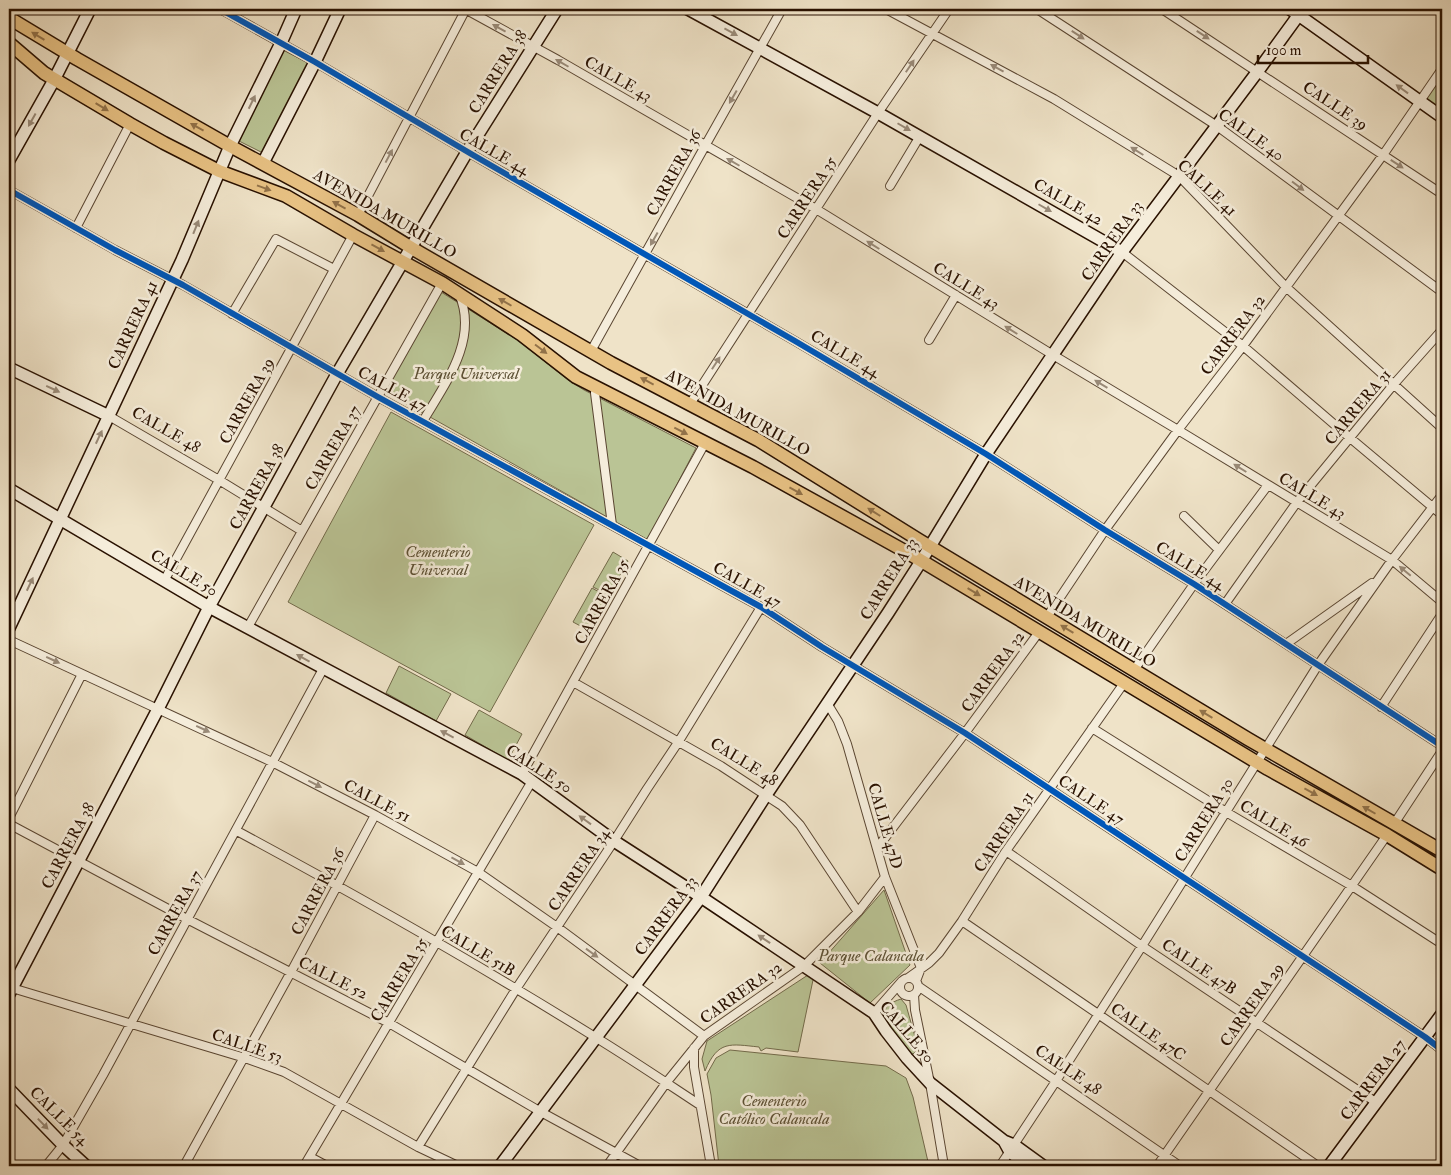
<svg xmlns="http://www.w3.org/2000/svg" width="1451" height="1175" viewBox="0 0 1451 1175" font-family="'IM FELL Double Pica',serif">
<style>
.green{fill:#bac495;stroke:#726a4a}
.lines{fill:none;stroke-linecap:round;stroke-linejoin:round}
.street-casing{stroke:#5a4632;stroke-width:10}
.secondary-casing{stroke:#291100;stroke-width:14}
.primary-casing{stroke:#291100;stroke-width:15}
.street{stroke:#f5eddb;stroke-width:8}
.secondary{stroke:#f5eddb;stroke-width:11}
.primary{stroke:#e8c284;stroke-width:12}
.cycleway-casing{stroke:#f5eddb;stroke-width:9}
.cycleway{stroke:#0057b8;stroke-width:6}
.oneway{fill:#998a78}
.oneway2{fill:#927249}
.labels{text-anchor:middle;dominant-baseline:central;stroke-width:5;stroke-linejoin:round;paint-order:stroke}
.street-label{font-size:16px;fill:#291100;stroke:#f5eddb}
.park-label{font-size:16px;font-style:italic;fill:#5c5034;stroke:#f5eddb}
</style>
<rect width="100%" height="100%" fill="#efe3c8"/>
<filter id="stains"><feTurbulence type="fractalNoise" baseFrequency=".004" numOctaves="4"/><feColorMatrix values="0 0 0 0 .2 0 0 0 0 .09 0 0 0 0 .02 0 0 0 .5 -.17"/></filter>
<radialGradient id="worn" r=".72"><stop offset=".6" stop-color="#630" stop-opacity="0"/><stop offset="1" stop-color="#630" stop-opacity=".3"/></radialGradient>
<!-- green -->
<path class="green" d="M 283,50 L 310,64 L 265,154 L 239,141 Z
M 1442,70 L 1442,117 L 1423,97 Z
M 441,292 L 519,341 L 568,380 L 584,390 L 696,448 L 648,540 L 384,391 Z
M 391,412 L 594,525 L 490,712 L 288,602 Z
M 613,552 L 628,561 L 609,595 L 593,587 Z
M 592,588 L 608,597 L 588,630 L 573,622 Z
M 399,666 L 451,694 L 436,721 L 386,693 Z
M 479,710 L 522,734 L 508,760 L 465,735 Z
M 884,890 L 910,965 L 870,1003 L 820,963 Z
M 808,975 L 813,980 L 798,1052 L 766,1048 L 761,1051 L 759,1047 C 730,1044 718,1040 705,1071 L 702,1059 L 707,1041 Z
M 901,999 L 906,1005 L 917,1044 L 917,1050 L 913,1054 L 911,1054 L 883,1019 C 882,1008 891,1002 901,999 Z
M 730,1050 L 886,1066 L 906,1078 L 913,1097 L 929,1166 L 719,1166 L 711,1095 L 707,1074 L 716,1058 Z"/>
<g class="lines">
<defs>
<path id="street" d="M 220,9 L 315,62 L 473,155 L 795,341 L 986,454 L 1105,530 L 1194,584 L 1442,746
M 465,9 L 558,60 L 816,209 L 1053,355 L 1178,430 L 1392,560 L 1442,602
M 886,9 L 1054,99 L 1179,176 L 1286,287 L 1442,428
M 1037,9 L 1217,126 L 1442,292
M 1162,9 L 1442,194
M 890,186 L 920,136
M 9,190 L 115,250 L 183,285 L 378,397 L 761,607 L 822,647 L 965,733 L 1425,1037 L 1442,1050
M 358,215 L 466,9
M 76,228 L 130,124
M 1122,252 L 1243,346 L 1349,437 L 1442,515
M 232,314 L 276,239 L 334,269
M 929,340 L 956,295
M 591,351 L 705,146 L 782,9
M 596,387 L 595,393 L 612,525
M 690,404 L 878,113 L 949,9
M 109,416 L 219,480 L 302,531
M 423,421 C 445,384 479,339 459,294
M 1184,516 L 1219,550
M 164,581 L 353,235
M 1225,604 L 1297,502 L 1394,384 L 1442,330
M 1047,617 L 1105,530 L 1178,430 L 1243,346 L 1383,155 L 1442,69
M 248,627 L 442,283
M 9,640 L 272,762 L 375,815 L 478,872 L 557,927 L 704,1036
M 1286,644 L 1372,583
M 1134,670 L 1194,584 L 1268,485
M 573,682 L 721,766 L 782,806 L 800,825 L 858,912
M 827,703 L 838,721 L 847,744 L 885,877 L 921,968 L 916,981
M 1381,707 L 1442,614
M 1092,728 L 1226,812 L 1352,886 L 1442,944
M 522,774 L 705,443
M 9,818 L 82,674
M 9,824 L 187,919 L 389,1023 L 541,1112 L 640,1166
M 1394,824 L 1442,751
M 237,831 C 358,896 478,964 595,1037 C 631,1059 665,1082 700,1105
M 878,847 L 965,733 L 1039,632
M 1006,851 L 1142,946 L 1377,1103
M 962,921 L 1098,1014 L 1318,1166
M900 987a9 9 0 1 1 18 0a9 9 0 1 1-18 0Z
M 908,978 L 929,963 L 939,953 L 962,921 L 1006,851 L 1124,683
M 918,986 L 1180,1166
M 12,988 L 245,1058 L 284,1072 L 418,1147 L 458,1166
M 914,995 L 915,1010 L 930,1083 L 944,1166
M 874,1013 L 902,981
M 694,1048 L 694,1067 L 711,1166
M 418,1147 L 516,989 L 614,841 L 647,789 L 679,741 L 761,607
M 310,1157 L 327,1166
M 46,1166 L 63,1145 L 103,1075 L 323,669
M 184,1166 L 291,972 L 375,815
M 304,1166 L 532,781
M 607,1166 L 666,1083 L 704,1036 L 804,966 L 858,912 L 885,877
M 1000,1166 L 1056,1081 L 1142,946 L 1318,665 L 1392,560 L 1442,495
M 1157,1166 L 1387,835"/>
<path id="secondary" d="M 688,9 L 878,113 L 1122,252
M 1290,9 L 1442,117
M 1440,9 L 1442,10
M 9,160 L 54,80 L 90,9
M 263,163 L 315,62 L 340,9
M 9,368 L 109,416
M 9,489 L 209,607 L 522,774 L 614,841 L 701,897 L 874,1013 L 886,1031 L 907,1058 L 930,1083 L 1004,1141 L 1014,1145 L 1043,1166
M 9,628 L 182,260 L 230,146 L 281,43 L 296,9
M 9,994 L 158,709 L 209,607 L 337,374 L 467,152 L 557,9
M 9,1089 L 63,1145 L 86,1166
M 1004,1141 L 1010,1152 L 1029,1166
M 500,1166 L 701,897 L 766,795 L 888,613 L 920,563 L 986,454 L 1122,252 L 1258,71 L 1303,9
M 1329,1166 L 1442,1014"/>
<path id="primary" d="M 9,18 L 77,59 L 230,146 L 358,215 L 415,250 L 611,363 L 758,440 L 919,540 L 1248,739 L 1442,851
M 9,43 L 44,73 L 130,124 L 164,143 L 219,171 L 286,196 L 353,235 L 442,283 L 522,335 L 576,377 L 753,467 L 910,554 L 1268,769 L 1387,835 L 1442,869"/>
</defs>
<!-- street casing -->
<use href="#street" class="street-casing"/>
<!-- secondary casing -->
<use href="#secondary" class="secondary-casing"/>
<!-- primary casing -->
<use href="#primary" class="primary-casing"/>
<!-- street -->
<use href="#street" class="street"/>
<!-- secondary -->
<use href="#secondary" class="secondary"/>
<!-- primary -->
<use href="#primary" class="primary"/>
<defs>
<path id="cycleway" d="M 220,9 L 315,62 L 473,155 L 795,341 L 986,454 L 1105,530 L 1194,584 L 1442,746
M 9,190 L 115,250 L 183,285 L 378,397 L 761,607 L 822,647 L 965,733 L 1425,1037 L 1442,1050"/>
</defs>
<!-- cycleway casing -->
<use href="#cycleway" class="cycleway-casing"/>
<!-- cycleway -->
<use href="#cycleway" class="cycleway"/>
</g>
<!-- one-way arrows -->
<defs><path id="oneway-solid" d="M-6-.8H1V-3.2L6.5 0L1 3.2V.8H-6Z" transform="scale(1.25)"/></defs>
<g class="oneway">
<use href="#oneway-solid" transform="translate(499 28) rotate(-151)"/>
<use href="#oneway-solid" transform="translate(731 32) rotate(29)"/>
<use href="#oneway-solid" transform="translate(1078 35) rotate(33)"/>
<use href="#oneway-solid" transform="translate(1203 35) rotate(33)"/>
<use href="#oneway-solid" transform="translate(562 63) rotate(-150)"/>
<use href="#oneway-solid" transform="translate(910 66) rotate(-56)"/>
<use href="#oneway-solid" transform="translate(997 68) rotate(-151)"/>
<use href="#oneway-solid" transform="translate(1402 89) rotate(-144)"/>
<use href="#oneway-solid" transform="translate(733 97) rotate(120)"/>
<use href="#oneway-solid" transform="translate(252 102) rotate(-64)"/>
<use href="#oneway-solid" transform="translate(32 120) rotate(119)"/>
<use href="#oneway-solid" transform="translate(904 127) rotate(30)"/>
<use href="#oneway-solid" transform="translate(1137 151) rotate(-148)"/>
<use href="#oneway-solid" transform="translate(389 156) rotate(-62)"/>
<use href="#oneway-solid" transform="translate(733 162) rotate(-150)"/>
<use href="#oneway-solid" transform="translate(1397 164) rotate(33)"/>
<use href="#oneway-solid" transform="translate(1298 186) rotate(37)"/>
<use href="#oneway-solid" transform="translate(1045 208) rotate(30)"/>
<use href="#oneway-solid" transform="translate(196 227) rotate(-68)"/>
<use href="#oneway-solid" transform="translate(654 239) rotate(119)"/>
<use href="#oneway-solid" transform="translate(873 245) rotate(-148)"/>
<use href="#oneway-solid" transform="translate(1011 330) rotate(-148)"/>
<use href="#oneway-solid" transform="translate(716 363) rotate(-57)"/>
<use href="#oneway-solid" transform="translate(1101 384) rotate(-149)"/>
<use href="#oneway-solid" transform="translate(53 389) rotate(25)"/>
<use href="#oneway-solid" transform="translate(99 437) rotate(-65)"/>
<use href="#oneway-solid" transform="translate(1240 468) rotate(-148)"/>
<use href="#oneway-solid" transform="translate(1405 571) rotate(-140)"/>
<use href="#oneway-solid" transform="translate(30 584) rotate(-65)"/>
<use href="#oneway-solid" transform="translate(303 658) rotate(-151)"/>
<use href="#oneway-solid" transform="translate(53 660) rotate(25)"/>
<use href="#oneway-solid" transform="translate(203 729) rotate(25)"/>
<use href="#oneway-solid" transform="translate(447 734) rotate(-152)"/>
<use href="#oneway-solid" transform="translate(315 784) rotate(27)"/>
<use href="#oneway-solid" transform="translate(585 820) rotate(-144)"/>
<use href="#oneway-solid" transform="translate(458 861) rotate(29)"/>
<use href="#oneway-solid" transform="translate(764 939) rotate(-146)"/>
<use href="#oneway-solid" transform="translate(592 953) rotate(36)"/>
<use href="#oneway-solid" transform="translate(43 1124) rotate(46)"/>
</g>
<g class="oneway2">
<use href="#oneway-solid" transform="translate(38 36) rotate(-149)"/>
<use href="#oneway-solid" transform="translate(102 107) rotate(31)"/>
<use href="#oneway-solid" transform="translate(197 127) rotate(-151)"/>
<use href="#oneway-solid" transform="translate(264 188) rotate(20)"/>
<use href="#oneway-solid" transform="translate(339 205) rotate(-151)"/>
<use href="#oneway-solid" transform="translate(378 248) rotate(29)"/>
<use href="#oneway-solid" transform="translate(505 302) rotate(-150)"/>
<use href="#oneway-solid" transform="translate(541 349) rotate(37)"/>
<use href="#oneway-solid" transform="translate(647 381) rotate(-152)"/>
<use href="#oneway-solid" transform="translate(681 431) rotate(27)"/>
<use href="#oneway-solid" transform="translate(796 491) rotate(29)"/>
<use href="#oneway-solid" transform="translate(874 512) rotate(-148)"/>
<use href="#oneway-solid" transform="translate(974 592) rotate(31)"/>
<use href="#oneway-solid" transform="translate(1067 629) rotate(-149)"/>
<use href="#oneway-solid" transform="translate(1206 714) rotate(-149)"/>
<use href="#oneway-solid" transform="translate(1311 792) rotate(29)"/>
<use href="#oneway-solid" transform="translate(1369 810) rotate(-150)"/>
</g>
<g class="labels">
<!-- street labels -->
<g class="street-label">
<text transform="translate(498 72) rotate(-58)">CARRERA 38</text>
<text transform="translate(618 79) rotate(30)">CALLE 43</text>
<text transform="translate(1335 106) rotate(34)">CALLE 39</text>
<text transform="translate(1251 135) rotate(36)">CALLE 40</text>
<text transform="translate(494 152) rotate(30)">CALLE 44</text>
<text transform="translate(674 173) rotate(-61)">CARRERA 36</text>
<text transform="translate(1207 188) rotate(43)">CALLE 41</text>
<text transform="translate(807 198) rotate(-57)">CARRERA 35</text>
<text transform="translate(1068 202) rotate(30)">CALLE 42</text>
<text transform="translate(385 214) rotate(30)">AVENIDA MURILLO</text>
<text transform="translate(1112 241) rotate(-55)">CARRERA 33</text>
<text transform="translate(966 286) rotate(32)">CALLE 43</text>
<text transform="translate(133 325) rotate(-65)">CARRERA 41</text>
<text transform="translate(1233 335) rotate(-53)">CARRERA 32</text>
<text transform="translate(845 354) rotate(31)">CALLE 44</text>
<text transform="translate(392 389) rotate(29)">CALLE 47</text>
<text transform="translate(247 401) rotate(-61)">CARRERA 39</text>
<text transform="translate(1358 407) rotate(-50)">CARRERA 31</text>
<text transform="translate(738 413) rotate(29)">AVENIDA MURILLO</text>
<text transform="translate(166 430) rotate(30)">CALLE 48</text>
<text transform="translate(333 448) rotate(-60)">CARRERA 37</text>
<text transform="translate(257 487) rotate(-61)">CARRERA 38</text>
<text transform="translate(1312 496) rotate(31)">CALLE 43</text>
<text transform="translate(1190 566) rotate(32)">CALLE 44</text>
<text transform="translate(184 573) rotate(31)">CALLE 50</text>
<text transform="translate(889 579) rotate(-58)">CARRERA 33</text>
<text transform="translate(747 585) rotate(30)">CALLE 47</text>
<text transform="translate(602 602) rotate(-61)">CARRERA 35</text>
<text transform="translate(1085 622) rotate(31)">AVENIDA MURILLO</text>
<text transform="translate(993 672) rotate(-54)">CARRERA 32</text>
<text transform="translate(744 762) rotate(32)">CALLE 48</text>
<text transform="translate(539 769) rotate(33)">CALLE 50</text>
<text transform="translate(1091 800) rotate(34)">CALLE 47</text>
<text transform="translate(377 801) rotate(28)">CALLE 51</text>
<text transform="translate(1204 820) rotate(-58)">CARRERA 30</text>
<text transform="translate(1274 824) rotate(31)">CALLE 46</text>
<text transform="translate(885 826) rotate(74)">CALLE 47D</text>
<text transform="translate(1004 832) rotate(-56)">CARRERA 31</text>
<text transform="translate(68 846) rotate(-62)">CARRERA 38</text>
<text transform="translate(579 870) rotate(-56)">CARRERA 34</text>
<text transform="translate(318 892) rotate(-62)">CARRERA 36</text>
<text transform="translate(175 913) rotate(-61)">CARRERA 37</text>
<text transform="translate(666 916) rotate(-54)">CARRERA 33</text>
<text transform="translate(478 951) rotate(31)">CALLE 51B</text>
<text transform="translate(1199 967) rotate(34)">CALLE 47B</text>
<text transform="translate(333 978) rotate(27)">CALLE 52</text>
<text transform="translate(399 980) rotate(-59)">CARRERA 35</text>
<text transform="translate(741 993) rotate(-35)">CARRERA 32</text>
<text transform="translate(1252 1005) rotate(-55)">CARRERA 29</text>
<text transform="translate(907 1032) rotate(50)">CALLE 50</text>
<text transform="translate(1148 1032) rotate(35)">CALLE 47C</text>
<text transform="translate(247 1046) rotate(19)">CALLE 53</text>
<text transform="translate(1068 1070) rotate(34)">CALLE 48</text>
<text transform="translate(1373 1080) rotate(-53)">CARRERA 27</text>
<text transform="translate(59 1116) rotate(45)">CALLE 54</text>
</g>
<!-- park labels -->
<g class="park-label">
<text x="466" y="374">Parque Universal</text>
<text x="438" y="552">Cementerio<tspan x="438" dy="18">Universal</tspan></text>
<text x="871" y="956">Parque Calancala</text>
<text x="774" y="1101">Cementerio<tspan x="774" dy="18">Católico Calancala</tspan></text>
</g>
</g>
<!-- margin -->
<rect width="1451" height="1175" fill="none" stroke="#efe3c8" stroke-width="30"/>
<rect x="10" y="10" width="1431" height="1155" fill="none" stroke="#291100" stroke-width="2.5"/>
<rect x="15" y="15" width="1421" height="1145" fill="none" stroke="#291100"/>
<!-- scale -->
<path d="M1258 55v8h110v-8" fill="none" stroke="#291100" stroke-width="2.5"/>
<text x="1266" y="55" font-size="15" fill="#291100" stroke="#f5eddb" stroke-width="4" paint-order="stroke">100 m</text>
<rect width="100%" height="100%" filter="url(#stains)"/>
<rect width="100%" height="100%" fill="url(#worn)"/>
</svg>
